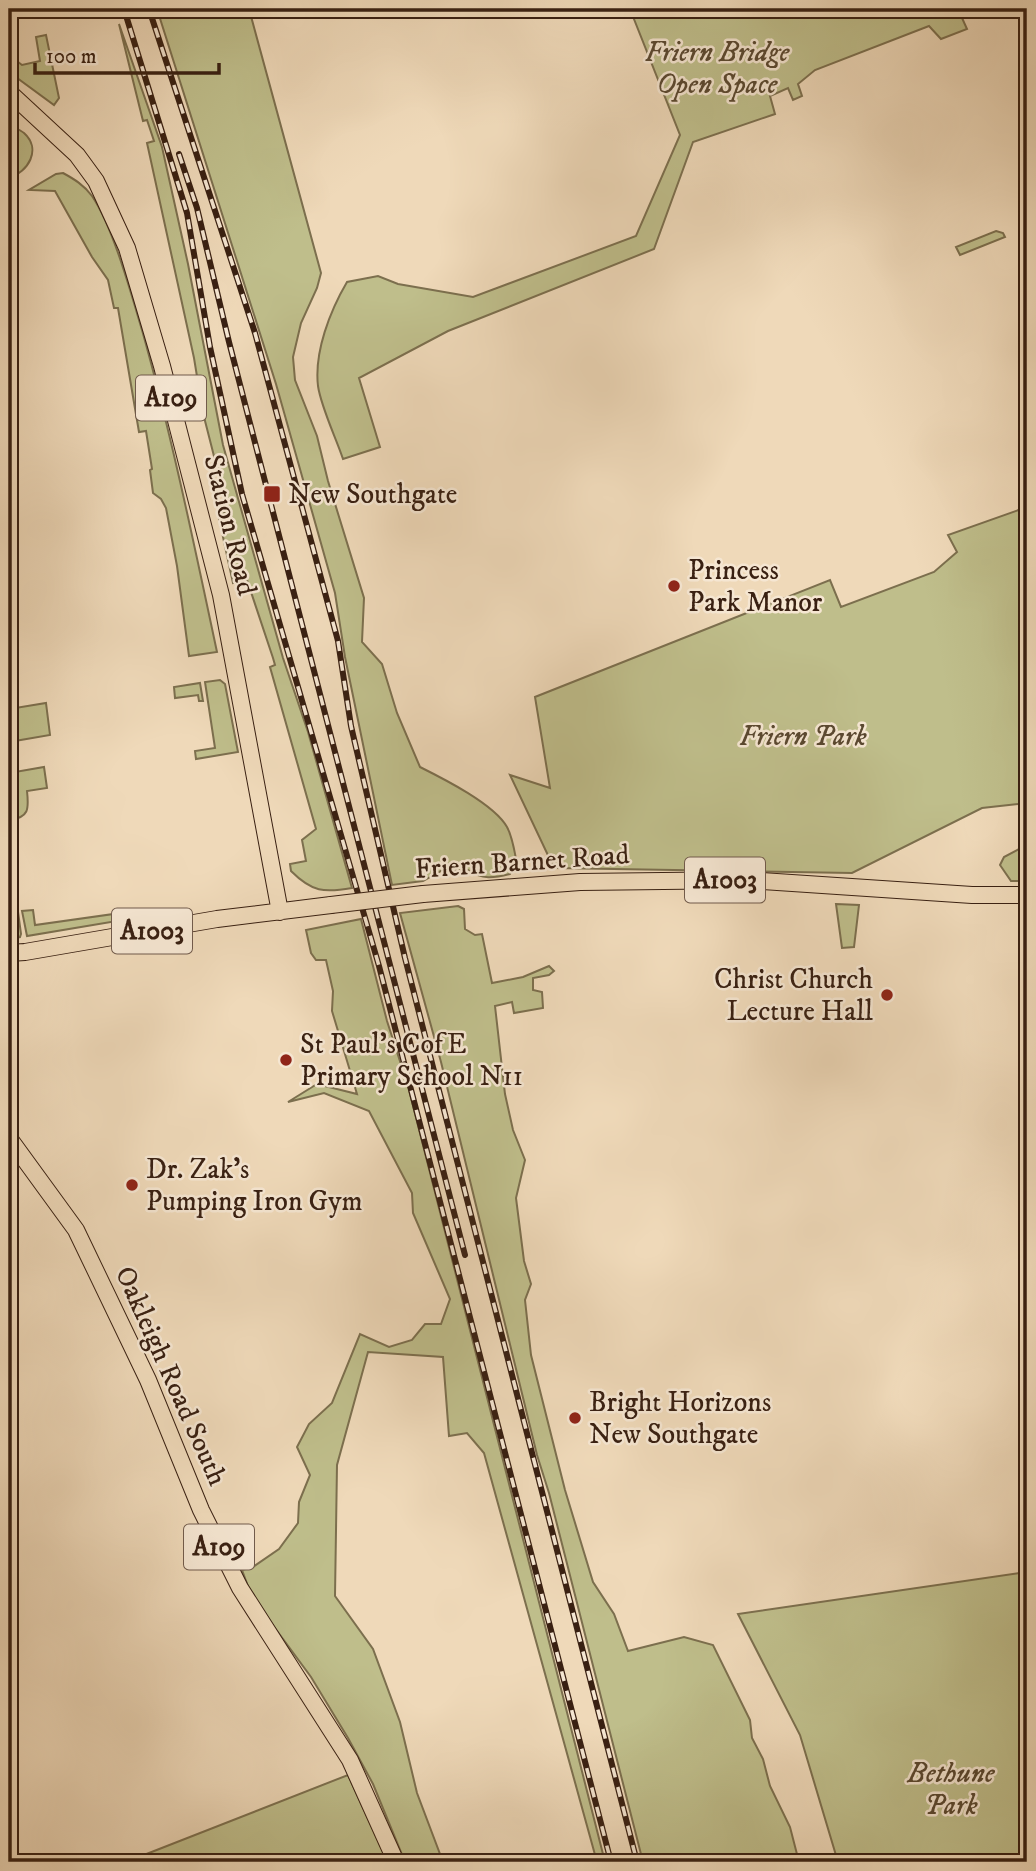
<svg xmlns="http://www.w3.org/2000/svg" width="1036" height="1871" viewBox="0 0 1036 1871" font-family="'IM FELL DW Pica',serif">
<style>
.green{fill:#bfbe8b;stroke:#7c6f4e;stroke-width:2}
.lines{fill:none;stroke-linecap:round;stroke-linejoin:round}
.minor-casing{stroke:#664e3c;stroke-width:15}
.major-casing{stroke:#392012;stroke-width:18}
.minor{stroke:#f5e6d2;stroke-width:12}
.major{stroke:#efd9b9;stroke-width:16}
.rail-casing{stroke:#392012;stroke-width:6}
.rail{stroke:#f5e6d2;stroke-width:3.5;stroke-dasharray:10;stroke-linecap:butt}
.major-bridge-casing{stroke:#392012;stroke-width:18;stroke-linecap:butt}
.major-bridge{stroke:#efd9b9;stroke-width:16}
.poi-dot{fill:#8f2418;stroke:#f5e6d2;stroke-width:2.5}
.labels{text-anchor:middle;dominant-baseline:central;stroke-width:5;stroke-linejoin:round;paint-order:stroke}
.shield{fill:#f5e6d2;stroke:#715b4c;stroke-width:2}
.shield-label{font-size:26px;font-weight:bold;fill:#392012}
.park-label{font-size:28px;font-style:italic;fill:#5a4830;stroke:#f5e6d2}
.poi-label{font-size:28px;fill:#392012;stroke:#f5e6d2;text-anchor:start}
.street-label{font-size:28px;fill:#392012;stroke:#f5e6d2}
</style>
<rect width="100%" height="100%" fill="#efd9b9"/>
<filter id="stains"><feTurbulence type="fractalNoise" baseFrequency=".00286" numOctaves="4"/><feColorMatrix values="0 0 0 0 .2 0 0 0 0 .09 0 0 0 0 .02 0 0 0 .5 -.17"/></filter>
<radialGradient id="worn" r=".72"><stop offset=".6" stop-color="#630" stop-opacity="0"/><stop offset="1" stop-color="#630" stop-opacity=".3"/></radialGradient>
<!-- green -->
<path class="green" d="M 157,9 L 249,9 L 321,273 L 317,288 L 301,323 L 293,357 L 295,380 L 317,436 L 328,481 L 364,598 L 362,642 L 382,664 L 397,713 L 420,767 C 444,779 494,804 507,827 C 512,836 514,848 516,859 L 510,874 C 494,878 482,880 468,870 L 441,871 L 423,881 L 392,885 L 345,657 L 335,593 L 276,384 Z
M 630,9 L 958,9 L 967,29 L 941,39 L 929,26 L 815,70 L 798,84 L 802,96 L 793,100 L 788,88 L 770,96 L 775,114 L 693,142 L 654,249 L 448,331 L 359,378 L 380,447 L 343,459 C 336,438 321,407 318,386 C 314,352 330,311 347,282 L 378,276 L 398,284 L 473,297 L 636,236 L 680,135 Z
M 119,24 L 162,147 L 188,264 L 223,445 L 283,658 L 308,732 L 352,888 C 324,893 312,892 291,871 L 290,864 L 306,861 L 302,840 L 316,829 L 270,667 L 275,665 L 273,658 L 247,580 L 233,583 L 218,514 L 228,511 L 203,413 L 194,358 L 147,143 L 154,141 L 147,120 L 143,121 Z
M 46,35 L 59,98 L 54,105 L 9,72 L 9,55 L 22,65 L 40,61 L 36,37 Z
M 9,124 C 14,127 20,130 24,133 C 42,149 28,173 9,177 Z
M 63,173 C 74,179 84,185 92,196 C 113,227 131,293 142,330 C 172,437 194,544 217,652 L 189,656 L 177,566 L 166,508 L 161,499 L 153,493 L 150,470 L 152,469 L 146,431 L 139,432 L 118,308 L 114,308 L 108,280 L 92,257 L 55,191 L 29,190 L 56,174 Z
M 996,231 L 1003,233 L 1005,237 L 960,255 L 956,247 Z
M 1027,507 L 1027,803 L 982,808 L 852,873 L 554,868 L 510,775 L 550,788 L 535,697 L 830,580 L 841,607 L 934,572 L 957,552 L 948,535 Z
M 220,680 L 225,684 L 238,752 L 196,759 L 195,751 L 215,748 L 205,682 Z
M 200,683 L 203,701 L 199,701 L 198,695 L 175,698 L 174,687 Z
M 46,703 L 50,735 L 9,742 L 9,709 Z
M 44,767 L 47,788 L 27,791 C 29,809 29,818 9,820 L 9,815 L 16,814 L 12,785 L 9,785 L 9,773 Z
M 1027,845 L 1027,881 L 1011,881 L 1000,865 L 1004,857 Z
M 9,878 L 14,882 L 21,934 L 20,937 L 9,939 Z
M 836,904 L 859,905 L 854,947 L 842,948 Z
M 458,906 L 464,909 L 465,929 L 475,935 L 482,934 L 492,983 L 523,977 L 549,966 L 554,971 L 549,975 L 533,978 L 533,990 L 542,992 L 543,1008 L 514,1013 L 512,1002 L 495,1006 L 505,1094 L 513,1130 L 525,1160 L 516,1198 L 524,1261 L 531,1284 L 525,1300 L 531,1355 L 565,1490 L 593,1582 L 614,1614 L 628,1651 L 684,1637 L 713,1645 L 750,1720 L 752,1738 L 763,1759 L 770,1786 L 790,1827 L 799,1862 L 643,1862 L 549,1493 L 537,1455 L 441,1062 L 400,913 Z
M 33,910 L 35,925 L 128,912 L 129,919 L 27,936 L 22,911 Z
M 361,919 L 387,1021 L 408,1086 L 605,1862 L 597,1862 L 484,1453 L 467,1433 L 449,1436 L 443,1357 L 368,1352 L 337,1465 L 335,1596 L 373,1649 L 400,1722 L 417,1793 L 443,1862 L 405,1862 L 373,1784 L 348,1738 L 311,1677 L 252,1597 L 242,1570 L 253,1567 L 279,1549 L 298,1523 L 299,1502 L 310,1475 L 297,1447 L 309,1424 L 332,1403 L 360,1334 L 389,1347 L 412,1340 L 425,1324 L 441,1324 L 450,1299 L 413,1213 L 412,1193 L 369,1111 L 324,1093 L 288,1102 L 317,1084 L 357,1094 L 332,1011 L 333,991 L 326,960 L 316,960 L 311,953 L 306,930 Z
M 1027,1572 L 1027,1862 L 838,1862 L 800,1735 L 738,1614 Z
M 348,1775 L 388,1862 L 126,1862 Z"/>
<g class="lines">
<defs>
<path id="minor" d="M 9,1858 L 10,1862"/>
<path id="major" d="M 9,92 L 77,155 L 96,181 L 127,248 L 162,366 L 221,595 L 280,912
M 423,894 L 580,882 L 746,880 L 972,895 L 1027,895
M 9,953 L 25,952 L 217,919 L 331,905
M 9,1138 L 76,1230 L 148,1380 L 201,1510 L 240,1588 L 350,1760 L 396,1862"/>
</defs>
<!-- minor casing -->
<use href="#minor" class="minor-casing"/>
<!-- major casing -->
<use href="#major" class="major-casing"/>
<!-- minor -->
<use href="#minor" class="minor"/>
<!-- major -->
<use href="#major" class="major"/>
<defs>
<path id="rail" d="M 124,9 L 187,213 L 210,347 L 242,494 L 379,966 L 611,1862
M 149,9 L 255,333 L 338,641 L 351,726 L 405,958 L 637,1862
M 179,154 L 197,208 L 229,342 L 465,1255"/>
</defs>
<!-- rail casing -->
<use href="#rail" class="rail-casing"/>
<!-- rail -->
<use href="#rail" class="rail"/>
<defs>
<path id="major-bridge" d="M 331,905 L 423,894"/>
</defs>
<!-- major-bridge casing -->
<use href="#major-bridge" class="major-bridge-casing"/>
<!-- major-bridge -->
<use href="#major-bridge" class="major-bridge"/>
</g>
<!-- markers -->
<g class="poi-dot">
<rect x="263" y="485" width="18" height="18" rx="3.5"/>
<circle cx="674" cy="586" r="7"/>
<circle cx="887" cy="995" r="7"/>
<circle cx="286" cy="1060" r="7"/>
<circle cx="132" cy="1185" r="7"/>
<circle cx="575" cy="1418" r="7"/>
</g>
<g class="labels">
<!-- shield labels -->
<g class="shield">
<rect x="136" y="375.5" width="70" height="45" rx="5"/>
<rect x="685" y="857.5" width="80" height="45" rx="5"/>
<rect x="112" y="908.5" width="80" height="45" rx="5"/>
<rect x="184" y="1524.5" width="70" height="45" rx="5"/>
</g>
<g class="shield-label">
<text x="171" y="398">A109</text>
<text x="725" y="880">A1003</text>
<text x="152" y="931">A1003</text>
<text x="219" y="1547">A109</text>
</g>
<!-- park labels -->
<g class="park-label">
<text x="717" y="52">Friern Bridge<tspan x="717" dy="32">Open Space</tspan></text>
<text x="803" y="736">Friern Park</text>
<text x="951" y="1773">Bethune<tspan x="951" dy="32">Park</tspan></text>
</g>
<!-- poi labels -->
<g class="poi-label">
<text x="288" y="494">New Southgate</text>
<text x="688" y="570">Princess<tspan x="688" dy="32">Park Manor</tspan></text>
<text x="873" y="979" text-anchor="end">Christ Church<tspan x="873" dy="32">Lecture Hall</tspan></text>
<text x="300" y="1044">St Paul's CofE<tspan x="300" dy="32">Primary School N11</tspan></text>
<text x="146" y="1169">Dr. Zak's<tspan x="146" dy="32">Pumping Iron Gym</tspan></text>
<text x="589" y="1402">Bright Horizons<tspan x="589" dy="32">New Southgate</tspan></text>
</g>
<!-- street labels -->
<g class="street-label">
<text transform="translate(230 525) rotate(76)">Station Road</text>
<text transform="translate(522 862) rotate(-4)">Friern Barnet Road</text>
<text transform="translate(171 1376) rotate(66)">Oakleigh Road South</text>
</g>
</g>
<!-- margin -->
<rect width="1036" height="1871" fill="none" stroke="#efd9b9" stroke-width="35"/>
<rect x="10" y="10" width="1015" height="1850" fill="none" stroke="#392012" stroke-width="3.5"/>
<rect x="18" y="18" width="1001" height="1836" fill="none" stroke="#392012" stroke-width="2"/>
<!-- scale -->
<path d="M35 63v10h184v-10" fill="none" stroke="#392012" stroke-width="3.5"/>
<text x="46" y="63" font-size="21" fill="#392012" stroke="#f5e6d2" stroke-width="5" paint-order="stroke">100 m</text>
<rect width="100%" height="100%" filter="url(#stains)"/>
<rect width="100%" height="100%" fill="url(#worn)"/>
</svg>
